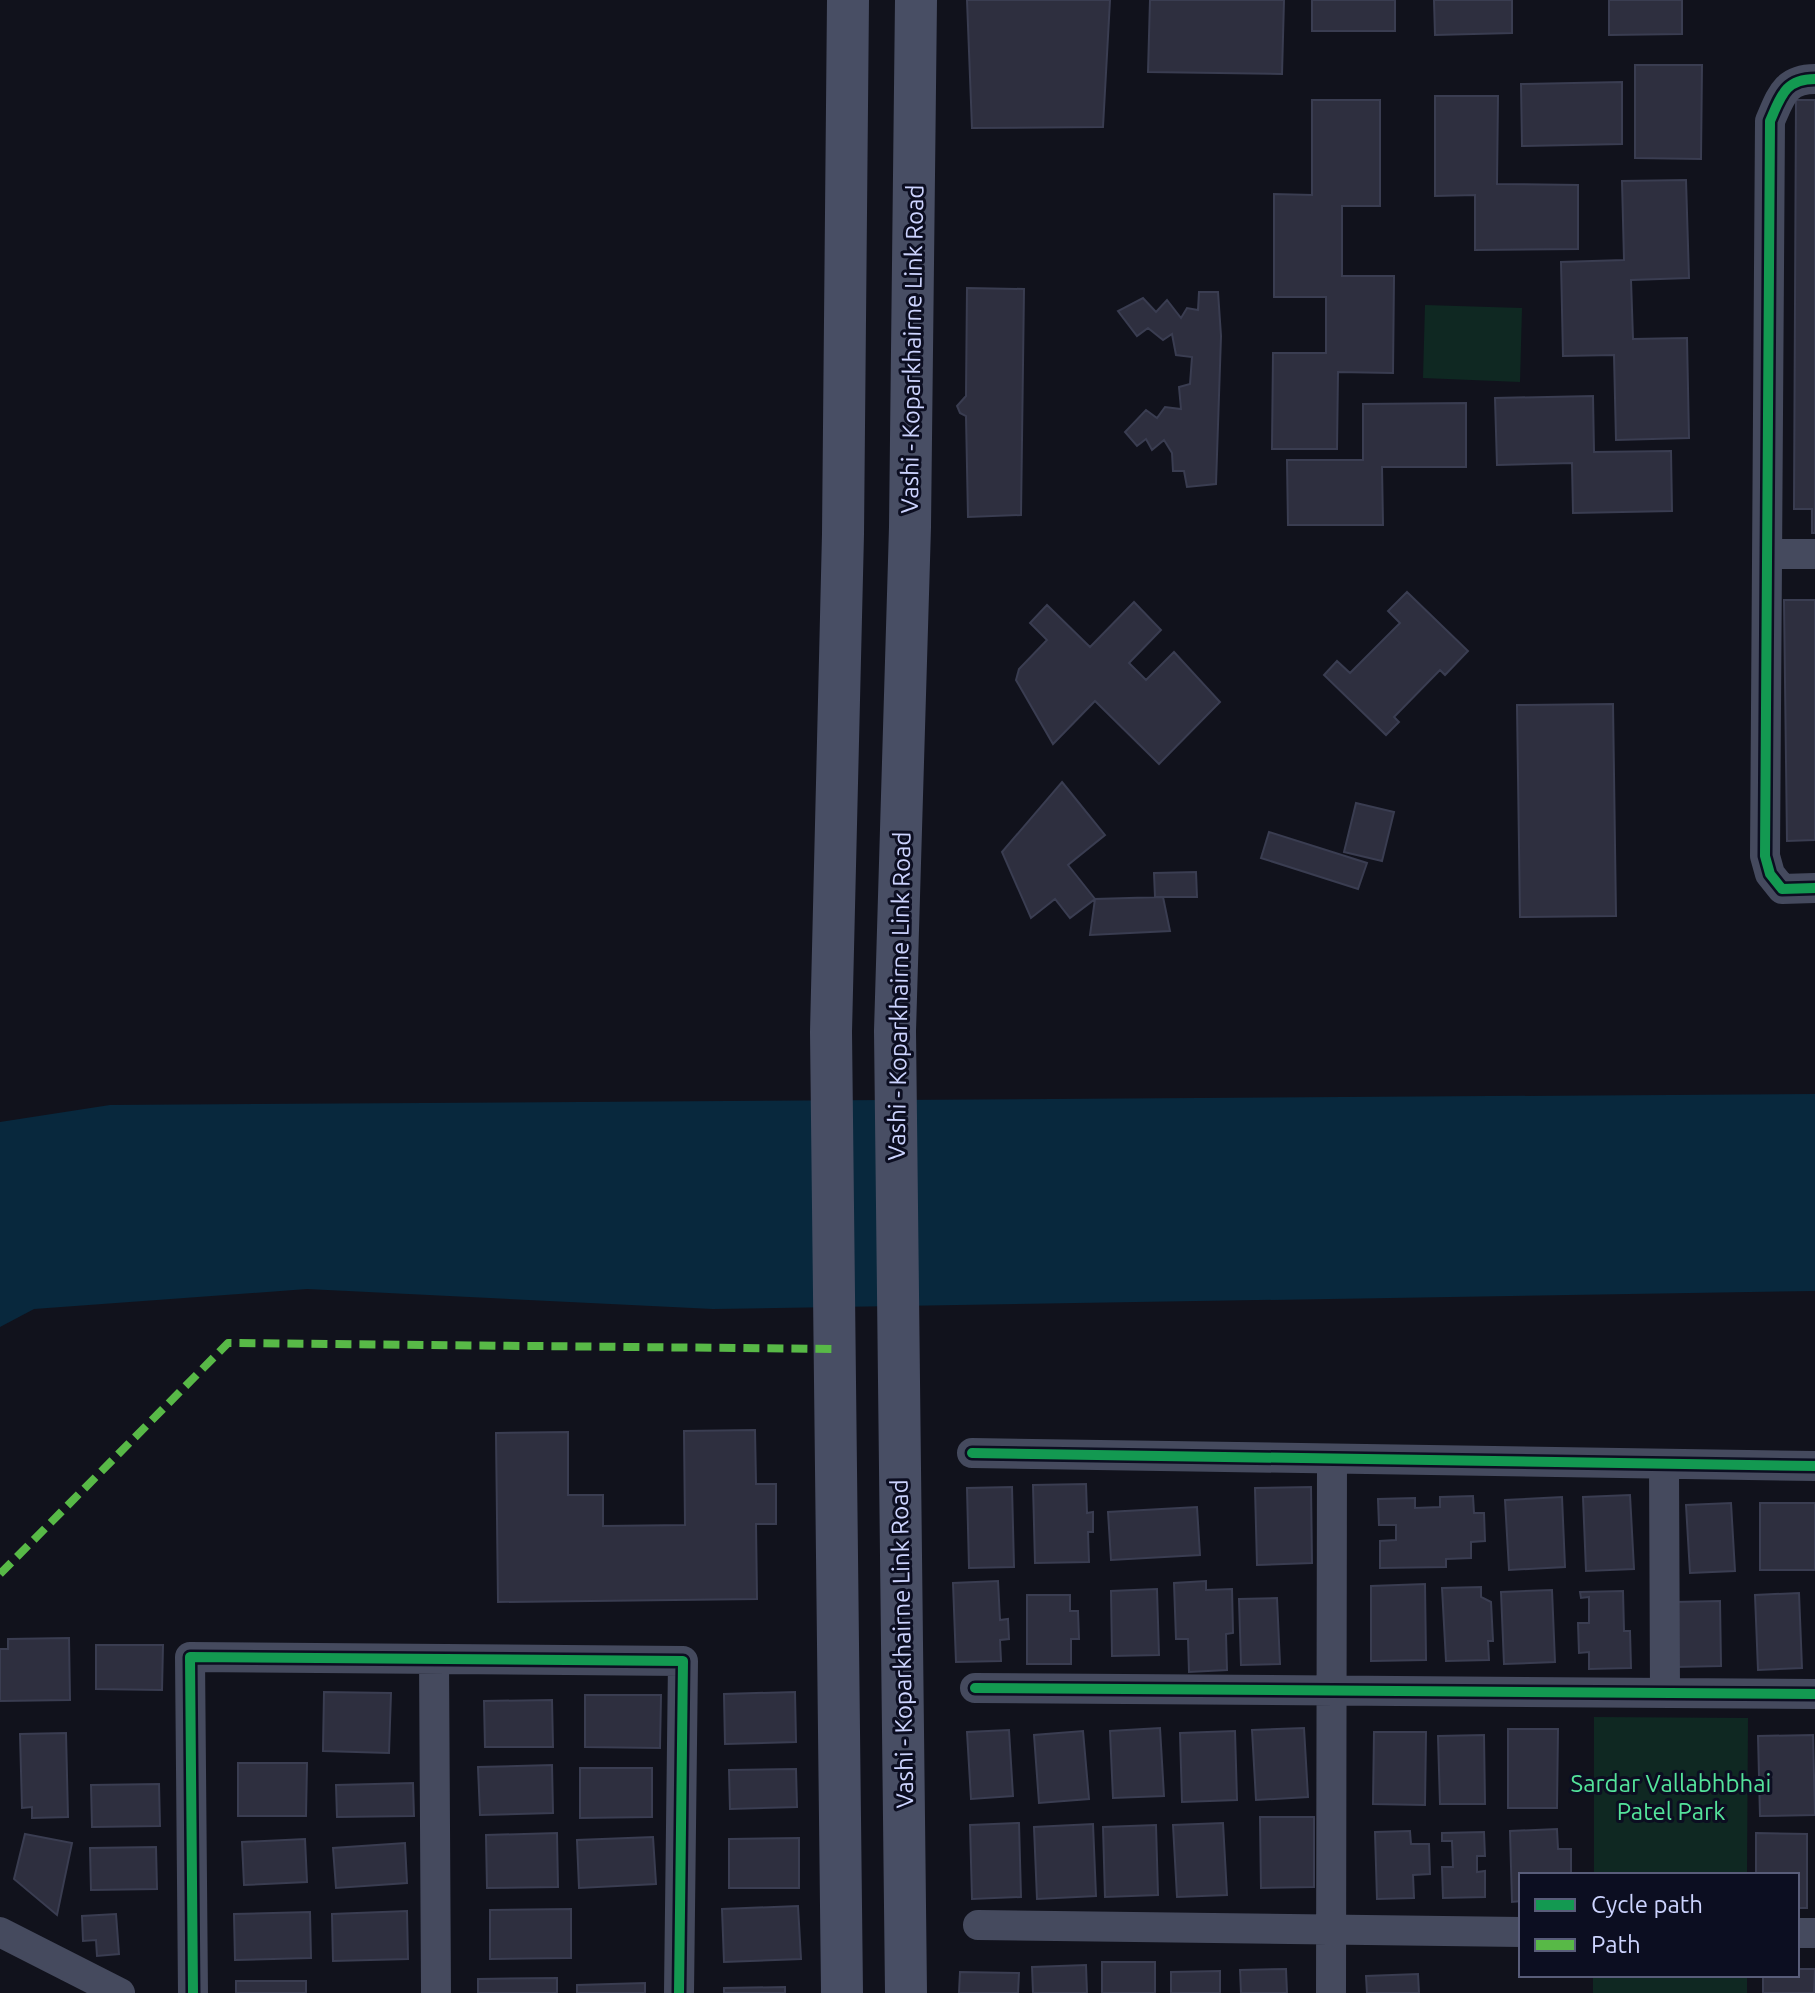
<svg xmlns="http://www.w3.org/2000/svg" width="1815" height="1993" viewBox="0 0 1815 1993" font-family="Ubuntu,sans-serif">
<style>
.green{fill:#0f2822}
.water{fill:#08283d}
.building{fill:#2e2f3f;stroke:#3a3d51;stroke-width:2}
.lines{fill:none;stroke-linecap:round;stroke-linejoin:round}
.street{stroke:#454a5e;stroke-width:30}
.secondary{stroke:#484e64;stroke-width:42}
.quiet{stroke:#58b947;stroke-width:8;stroke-dasharray:16 8;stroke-linecap:butt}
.cycleway-casing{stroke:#0c0e21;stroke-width:15}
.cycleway{stroke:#139951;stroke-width:10}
.labels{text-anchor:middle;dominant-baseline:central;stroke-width:6;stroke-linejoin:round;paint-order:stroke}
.street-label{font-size:24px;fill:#cdd4ff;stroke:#0c0e21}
.park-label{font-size:24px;fill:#54e49b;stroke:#0c0e21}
</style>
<rect width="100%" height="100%" fill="#11121c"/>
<!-- green -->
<path class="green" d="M 1425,305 L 1522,308 L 1520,382 L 1423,378 Z
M 1594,1717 L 1748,1718 L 1747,1875 L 1594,1875 Z
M 1593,1975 L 1747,1975 L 1747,1993 L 1593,1993 Z"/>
<!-- water -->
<path class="water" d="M 1815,1094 L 1815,1291 L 713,1309 L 307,1289 L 34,1309 L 0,1327 L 0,1122 L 110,1105 Z"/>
<!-- building -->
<path class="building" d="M 967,0 L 1110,0 L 1103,127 L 972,128 Z
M 1150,0 L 1284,0 L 1282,74 L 1148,72 Z
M 1312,0 L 1395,0 L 1395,31 L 1312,31 Z
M 1434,0 L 1512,0 L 1512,33 L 1435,35 Z
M 1609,0 L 1682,0 L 1682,34 L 1609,35 Z
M 1635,65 L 1702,65 L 1701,159 L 1635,158 Z
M 1622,82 L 1622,144 L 1522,146 L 1521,84 Z
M 1435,96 L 1498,96 L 1497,184 L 1578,185 L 1578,249 L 1475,250 L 1475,195 L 1435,196 Z
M 1312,100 L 1380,100 L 1380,206 L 1342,206 L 1342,276 L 1394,276 L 1393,373 L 1338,372 L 1337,449 L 1272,449 L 1273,353 L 1326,353 L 1326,297 L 1274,297 L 1274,194 L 1312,195 Z
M 1796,100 L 1815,100 L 1815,533 L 1812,533 L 1812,509 L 1794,509 Z
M 1686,180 L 1689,278 L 1631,280 L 1633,339 L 1687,338 L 1689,438 L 1616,440 L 1614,355 L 1563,356 L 1561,262 L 1624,260 L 1622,181 Z
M 967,288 L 1024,289 L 1021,515 L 968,517 L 966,416 L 960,413 L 957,406 L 966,396 Z
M 1199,292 L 1218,292 L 1221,336 L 1216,484 L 1187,487 L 1184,471 L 1173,471 L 1172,453 L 1164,440 L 1152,450 L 1146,439 L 1137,446 L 1125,432 L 1146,410 L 1157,418 L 1165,407 L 1181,409 L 1179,387 L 1190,384 L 1192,357 L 1176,355 L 1172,334 L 1163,340 L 1148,328 L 1137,336 L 1118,311 L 1143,298 L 1156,312 L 1167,300 L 1181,318 L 1187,308 L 1198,310 Z
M 1593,396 L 1594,452 L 1671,451 L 1672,511 L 1573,513 L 1572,463 L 1497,465 L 1495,398 Z
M 1466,403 L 1466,467 L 1382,467 L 1383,525 L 1288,525 L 1287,460 L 1363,460 L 1363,404 Z
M 1407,592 L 1468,651 L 1445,675 L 1440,670 L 1394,717 L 1399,722 L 1386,735 L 1324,675 L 1337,661 L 1350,673 L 1400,623 L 1388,611 Z
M 1784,600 L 1815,600 L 1815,840 L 1787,841 Z
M 1134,602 L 1161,630 L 1129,663 L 1146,680 L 1174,652 L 1220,702 L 1159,764 L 1095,701 L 1053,744 L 1016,680 L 1019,669 L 1047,640 L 1030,623 L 1047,605 L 1090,647 Z
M 1613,704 L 1616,916 L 1520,917 L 1517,705 Z
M 1062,782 L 1105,835 L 1068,865 L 1095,899 L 1070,918 L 1055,899 L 1031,918 L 1002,852 Z
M 1356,803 L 1394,812 L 1382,861 L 1344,852 Z
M 1269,832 L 1367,863 L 1358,889 L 1261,858 Z
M 1196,872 L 1197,897 L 1155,897 L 1154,873 Z
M 1163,897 L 1170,931 L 1090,935 L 1095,899 Z
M 755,1430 L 756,1484 L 776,1484 L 776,1524 L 756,1524 L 757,1599 L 498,1602 L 496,1433 L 568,1432 L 568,1495 L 603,1495 L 603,1526 L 685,1525 L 684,1431 Z
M 1086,1484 L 1087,1513 L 1093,1512 L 1093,1532 L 1088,1532 L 1089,1562 L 1035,1563 L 1033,1485 Z
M 1012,1487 L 1014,1567 L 969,1568 L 967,1488 Z
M 1311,1487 L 1312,1563 L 1257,1565 L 1255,1488 Z
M 1630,1495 L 1634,1569 L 1586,1571 L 1583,1497 Z
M 1473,1496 L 1474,1513 L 1484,1513 L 1485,1541 L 1471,1542 L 1471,1558 L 1446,1559 L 1446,1567 L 1380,1568 L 1380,1541 L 1396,1540 L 1396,1525 L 1379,1525 L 1378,1499 L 1415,1498 L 1415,1508 L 1440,1507 L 1440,1497 Z
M 1562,1497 L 1565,1567 L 1509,1570 L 1505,1500 Z
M 1731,1503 L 1735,1571 L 1690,1573 L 1686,1505 Z
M 1760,1503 L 1815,1503 L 1815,1570 L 1760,1570 Z
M 1197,1507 L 1200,1555 L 1111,1560 L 1108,1512 Z
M 998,1581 L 1000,1620 L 1008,1619 L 1009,1639 L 1000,1640 L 1001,1661 L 956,1662 L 953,1583 Z
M 1206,1581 L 1206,1590 L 1232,1589 L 1233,1633 L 1226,1634 L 1227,1670 L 1189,1672 L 1188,1639 L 1176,1639 L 1174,1583 Z
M 1425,1584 L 1426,1660 L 1371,1661 L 1371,1586 Z
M 1481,1587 L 1481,1597 L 1491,1602 L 1493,1641 L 1488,1641 L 1489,1660 L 1446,1661 L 1442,1588 Z
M 1157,1589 L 1159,1655 L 1112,1656 L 1111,1591 Z
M 1552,1590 L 1555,1662 L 1504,1664 L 1501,1592 Z
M 1623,1591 L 1624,1631 L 1630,1631 L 1631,1668 L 1589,1669 L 1589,1652 L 1579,1653 L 1578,1623 L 1589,1623 L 1589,1597 L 1581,1598 L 1580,1592 Z
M 1799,1593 L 1802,1668 L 1758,1670 L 1755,1595 Z
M 1027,1595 L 1070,1595 L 1070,1611 L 1078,1611 L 1079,1639 L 1071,1639 L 1071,1664 L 1027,1664 Z
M 1277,1598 L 1280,1664 L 1241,1665 L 1239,1599 Z
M 1720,1601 L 1721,1666 L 1675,1667 L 1674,1602 Z
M 69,1638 L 70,1700 L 0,1701 L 0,1649 L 8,1649 L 8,1639 Z
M 96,1645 L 163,1645 L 162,1690 L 96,1689 Z
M 324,1692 L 391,1693 L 389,1753 L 323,1751 Z
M 795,1692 L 796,1742 L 725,1744 L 724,1694 Z
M 585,1695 L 661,1695 L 660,1748 L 585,1747 Z
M 552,1700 L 553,1747 L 485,1747 L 484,1701 Z
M 1160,1728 L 1164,1796 L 1113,1798 L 1110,1731 Z
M 1304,1728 L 1308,1797 L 1256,1800 L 1252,1730 Z
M 1508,1729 L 1558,1729 L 1557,1808 L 1508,1808 Z
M 1009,1730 L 1013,1796 L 971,1799 L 967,1732 Z
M 1083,1731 L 1089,1799 L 1039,1803 L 1034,1735 Z
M 1235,1731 L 1237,1800 L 1182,1802 L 1180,1733 Z
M 1374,1732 L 1426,1732 L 1425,1805 L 1373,1804 Z
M 66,1733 L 68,1817 L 32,1818 L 32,1807 L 22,1808 L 20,1734 Z
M 1484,1735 L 1485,1804 L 1440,1804 L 1438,1736 Z
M 1813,1735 L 1815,1815 L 1760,1816 L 1758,1736 Z
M 238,1763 L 307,1763 L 306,1816 L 238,1816 Z
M 552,1765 L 553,1813 L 480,1815 L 478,1767 Z
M 580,1768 L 652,1768 L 652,1817 L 580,1818 Z
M 796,1769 L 797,1807 L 730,1809 L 729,1770 Z
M 413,1783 L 414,1816 L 337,1817 L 336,1785 Z
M 159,1784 L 160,1826 L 92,1827 L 91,1785 Z
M 1260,1817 L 1314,1817 L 1314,1887 L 1261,1888 Z
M 1019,1823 L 1021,1897 L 972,1899 L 970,1825 Z
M 1223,1823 L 1227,1895 L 1177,1897 L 1173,1825 Z
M 1093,1824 L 1096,1896 L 1037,1899 L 1034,1827 Z
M 1156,1825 L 1158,1895 L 1105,1897 L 1103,1827 Z
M 1557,1829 L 1558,1849 L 1571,1849 L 1571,1875 L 1521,1875 L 1521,1901 L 1512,1902 L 1510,1831 Z
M 1410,1831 L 1411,1844 L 1429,1844 L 1430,1874 L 1413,1875 L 1414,1898 L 1377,1899 L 1375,1832 Z
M 1484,1832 L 1485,1856 L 1477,1856 L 1477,1872 L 1485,1871 L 1485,1897 L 1443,1898 L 1442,1867 L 1453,1867 L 1452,1841 L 1442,1841 L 1442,1833 Z
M 557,1833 L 558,1887 L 487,1888 L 486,1835 Z
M 1756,1833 L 1807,1834 L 1807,1908 L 1797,1908 L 1797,1875 L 1756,1875 Z
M 25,1834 L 72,1843 L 57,1915 L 14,1879 Z
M 653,1837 L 656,1884 L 579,1888 L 577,1840 Z
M 799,1838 L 799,1888 L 729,1888 L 729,1839 Z
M 305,1839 L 307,1882 L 244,1885 L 242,1842 Z
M 405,1843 L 407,1883 L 336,1888 L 333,1848 Z
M 156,1847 L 157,1889 L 91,1890 L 90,1848 Z
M 798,1906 L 801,1959 L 724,1962 L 722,1909 Z
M 571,1909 L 571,1958 L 490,1959 L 490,1910 Z
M 407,1911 L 408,1959 L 333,1961 L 332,1914 Z
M 310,1912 L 311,1958 L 235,1960 L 234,1914 Z
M 116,1914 L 119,1954 L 97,1956 L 96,1940 L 83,1941 L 82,1916 Z
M 1102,1962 L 1155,1962 L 1155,1993 L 1102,1993 Z
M 1086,1965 L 1087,1993 L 1033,1993 L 1032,1967 Z
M 1286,1969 L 1287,1993 L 1241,1993 L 1240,1970 Z
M 1797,1969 L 1815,1969 L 1814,1993 L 1763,1993 L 1763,1975 L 1797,1975 Z
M 1220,1971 L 1220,1993 L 1171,1993 L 1171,1972 Z
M 960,1972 L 1019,1973 L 1018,1993 L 959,1993 Z
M 1418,1974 L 1419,1993 L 1367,1993 L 1366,1976 Z
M 557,1978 L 557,1993 L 478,1993 L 478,1979 Z
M 236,1981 L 306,1981 L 306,1993 L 236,1993 Z
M 645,1983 L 645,1993 L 577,1993 L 577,1985 Z
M 785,1987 L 785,1993 L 724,1993 L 724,1988 Z"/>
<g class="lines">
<!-- street -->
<path class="street" d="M 1815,79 C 1785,79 1781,96 1770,121 L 1765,856 L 1770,874 L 1782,889 L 1815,888
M 1767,554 L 1815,554
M 972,1453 L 1815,1466
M 1664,1464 L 1665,1693
M 434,1659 L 436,1993
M 975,1688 L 1815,1694
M 978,1925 L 1521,1932
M 0,1932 L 120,1993
M 1797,1933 L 1815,1933
M 193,1993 L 190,1657 L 683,1661 L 679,1993
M 1331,1993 L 1332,1459"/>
<!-- secondary -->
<path class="secondary" d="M 842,1993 L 831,1032 L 843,534 L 848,0
M 906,1993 L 895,1031 L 910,527 L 916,0"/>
<!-- quiet -->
<path class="quiet" d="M 0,1574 L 228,1343 L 835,1349"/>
<defs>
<path id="cycleway" d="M 1815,79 C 1785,79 1781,96 1770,121 L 1765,856 L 1770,874 L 1782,889 L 1815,888
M 972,1453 L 1815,1466
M 975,1688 L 1815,1694
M 193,1993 L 190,1657 L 683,1661 L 679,1993"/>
</defs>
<!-- cycleway casing -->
<use href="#cycleway" class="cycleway-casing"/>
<!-- cycleway -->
<use href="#cycleway" class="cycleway"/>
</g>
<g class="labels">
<!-- street labels -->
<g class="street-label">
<text transform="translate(912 349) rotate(-89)">Vashi - Koparkhairne Link Road</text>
<text transform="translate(899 996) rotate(-89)">Vashi - Koparkhairne Link Road</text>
<text transform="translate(902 1644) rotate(-91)">Vashi - Koparkhairne Link Road</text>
</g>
<!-- park labels -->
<g class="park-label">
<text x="1671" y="1783">Sardar Vallabhbhai<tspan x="1671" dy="28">Patel Park</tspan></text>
</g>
</g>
<!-- legend -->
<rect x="1519" y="1873" width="280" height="104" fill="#0c0e21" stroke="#595d7a" stroke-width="2"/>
<rect x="1535" y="1899" width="40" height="12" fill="#139951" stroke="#595d7a" stroke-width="2"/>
<text x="1591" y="1913" font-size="24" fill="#cdd4ff">Cycle path</text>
<rect x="1535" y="1939" width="40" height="12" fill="#58b947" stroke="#595d7a" stroke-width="2"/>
<text x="1591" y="1953" font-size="24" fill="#cdd4ff">Path</text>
</svg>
